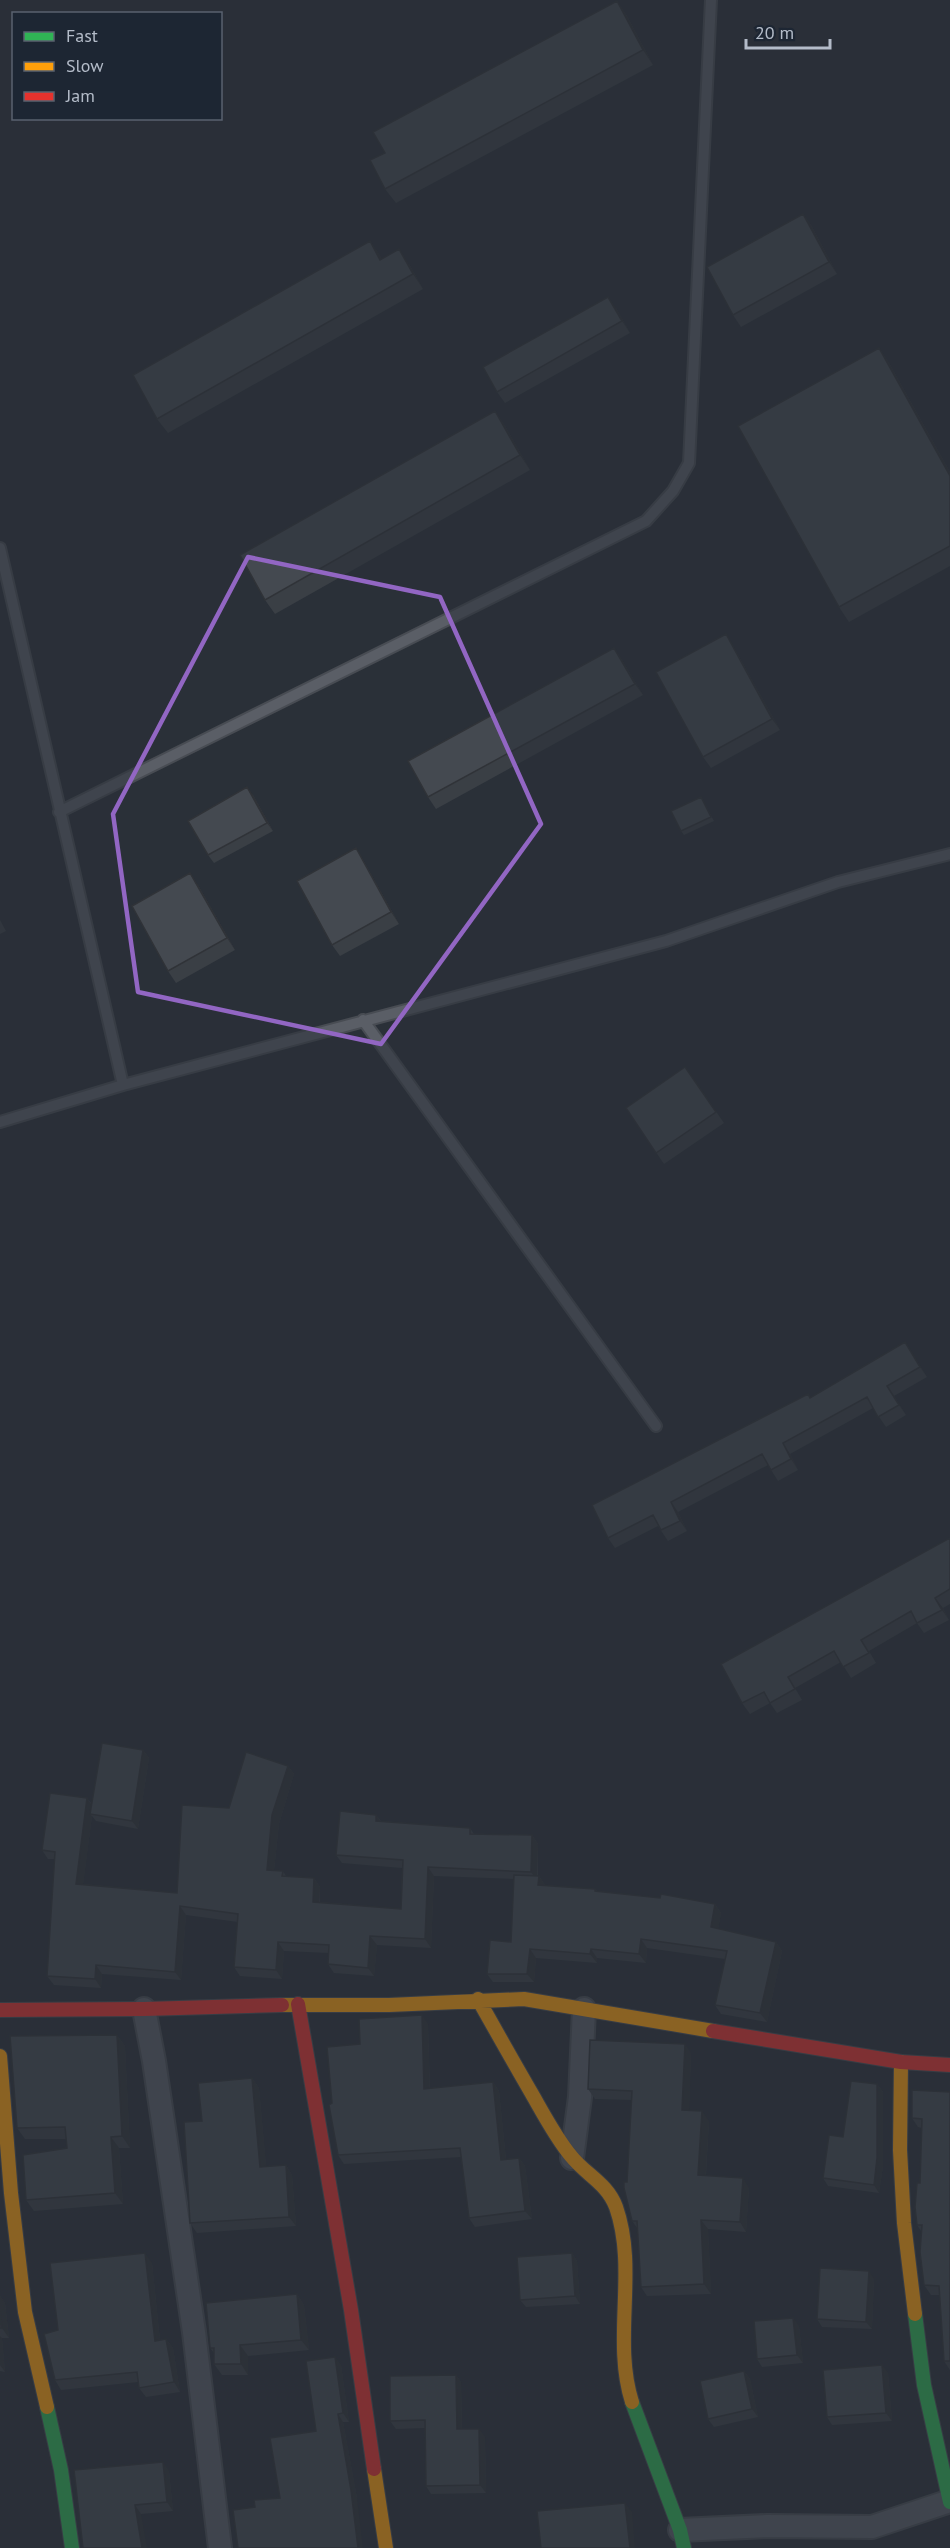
<svg xmlns="http://www.w3.org/2000/svg" width="950" height="2548" viewBox="0 0 950 2548" font-family="'PT Sans',sans-serif">
<style>
.lines{fill:none;stroke-linecap:round;stroke-linejoin:round}
.lane-casing{stroke:#484c53;stroke-width:14}
.street-casing{stroke:#484c53;stroke-width:26}
.fast-casing{stroke:#484c53;stroke-width:16}
.slow-casing{stroke:#484c53;stroke-width:16}
.jam-casing{stroke:#484c53;stroke-width:16}
.lane{stroke:#5a5e66;stroke-width:10}
.street{stroke:#5a5e66;stroke-width:22}
.fast{stroke:#30b455;stroke-width:14}
.slow{stroke:#ff9f0a;stroke-width:14}
.jam{stroke:#e5322d;stroke-width:14}
.wall{fill:#3a3f45}
.shaded-wall{fill:#303338}
.building{fill:#444950;stroke:#303338;stroke-width:1.5}
.marked{fill:none;stroke:#9266c3;stroke-width:4.5;stroke-linejoin:round}
</style>
<rect width="100%" height="100%" fill="#2a3038"/>
<g class="lines">
<defs>
<path id="lane" d="M 0,548 L 123,1085
M 59,812 L 646,521 L 673,491 L 689,463 L 711,0
M 363,1020 L 656,1426
M 0,1122 L 123,1085 L 666,941 L 838,882 L 950,854"/>
<path id="street" d="M 144,2009 L 154,2061 L 194,2332 L 220,2548
M 572,2158 L 580,2097 L 584,2009
M 680,2530 L 767,2526 L 872,2527 L 950,2501"/>
<path id="fast" d="M 915,2314 L 924,2385 L 950,2502
M 632,2402 L 680,2530 L 684,2548
M 47,2407 L 61,2470 L 72,2548"/>
<path id="slow" d="M 478,1999 C 496,2031 514,2063 532,2094 C 544,2115 556,2138 571,2156 C 586,2175 607,2183 616,2207 C 638,2270 612,2339 632,2402
M 282,2005 L 389,2005 L 524,1999 L 713,2031
M 0,2056 L 11,2193 L 25,2312 L 47,2407
M 901,2062 L 900,2150 L 904,2223 L 915,2314
M 374,2469 L 386,2548"/>
<path id="jam" d="M 298,2004 L 351,2310 L 374,2469
M 0,2010 L 144,2009 L 282,2005
M 713,2031 L 901,2062 L 950,2065"/>
</defs>
<!-- lane casing -->
<use href="#lane" class="lane-casing"/>
<!-- street casing -->
<use href="#street" class="street-casing"/>
<!-- fast casing -->
<use href="#fast" class="fast-casing"/>
<!-- slow casing -->
<use href="#slow" class="slow-casing"/>
<!-- jam casing -->
<use href="#jam" class="jam-casing"/>
<!-- lane -->
<use href="#lane" class="lane"/>
<!-- street -->
<use href="#street" class="street"/>
<!-- fast -->
<use href="#fast" class="fast"/>
<!-- slow -->
<use href="#slow" class="slow"/>
<!-- jam -->
<use href="#jam" class="jam"/>
</g>
<!-- wall -->
<path class="wall" d="M 617,1 L 627,16 L 653,65 L 396,203 L 385,189 L 385,153 Z
M 803,214 L 811,225 L 837,274 L 741,327 L 733,315 Z
M 370,241 L 382,259 L 409,264 L 423,289 L 168,433 L 157,419 Z
M 616,308 L 630,333 L 505,403 L 497,392 Z
M 879,348 L 889,363 L 950,472 L 950,566 L 849,622 L 839,607 Z
M 495,411 L 505,426 L 530,470 L 275,614 L 265,600 Z
M 726,634 L 733,646 L 780,730 L 711,768 L 703,757 Z
M 614,648 L 622,660 L 643,695 L 436,809 L 428,797 Z
M 253,795 L 273,831 L 214,863 L 208,855 Z
M 701,797 L 714,821 L 684,835 L 681,831 Z
M 363,860 L 399,924 L 340,956 L 332,945 Z
M 198,885 L 235,950 L 176,983 L 168,971 Z
M 0,920 L 6,931 L 0,934 Z
M 685,1067 L 724,1123 L 664,1164 L 626,1108 Z
M 905,1342 L 927,1377 L 894,1396 L 906,1415 L 886,1427 L 873,1408 L 790,1454 L 798,1470 L 778,1481 L 768,1465 L 678,1512 L 687,1531 L 668,1541 L 658,1526 L 615,1548 L 608,1538 L 808,1394 L 811,1398 Z
M 950,1538 L 950,1604 L 943,1608 L 949,1620 L 924,1633 L 917,1623 L 869,1651 L 876,1663 L 851,1678 L 841,1662 L 795,1688 L 802,1700 L 777,1713 L 770,1703 L 750,1714 L 742,1703 Z
M 143,1750 L 149,1758 L 138,1829 L 96,1821 L 92,1816 L 83,1884 L 177,1893 L 229,1808 L 288,1766 L 294,1774 L 279,1824 L 274,1870 L 283,1871 L 286,1876 L 314,1878 L 320,1887 L 320,1902 L 401,1909 L 402,1868 L 342,1863 L 336,1855 L 376,1815 L 381,1821 L 470,1828 L 474,1834 L 532,1835 L 538,1844 L 538,1876 L 539,1876 L 545,1885 L 595,1889 L 597,1891 L 715,1904 L 721,1913 L 718,1929 L 776,1942 L 782,1951 L 767,2022 L 721,2014 L 715,2005 L 725,1959 L 647,1948 L 646,1963 L 597,1958 L 597,1963 L 536,1958 L 534,1982 L 493,1982 L 487,1974 L 511,1942 L 514,1879 L 434,1876 L 431,1948 L 377,1945 L 374,1976 L 334,1973 L 328,1964 L 329,1953 L 284,1951 L 282,1979 L 240,1976 L 234,1967 L 238,1922 L 186,1915 L 181,1980 L 102,1974 L 101,1988 L 54,1985 L 47,1976 L 55,1859 L 48,1859 L 42,1850 L 87,1798 L 92,1804 Z
M 428,2024 L 430,2088 L 493,2082 L 499,2091 L 506,2159 L 519,2158 L 525,2166 L 532,2219 L 475,2227 L 469,2218 L 461,2157 L 344,2164 L 338,2155 L 332,2103 L 360,2044 Z
M 117,2035 L 125,2046 L 130,2148 L 119,2148 L 123,2204 L 34,2211 L 26,2200 L 67,2148 L 66,2139 L 25,2139 L 17,2128 Z
M 691,2053 L 689,2110 L 709,2121 L 706,2175 L 749,2188 L 746,2232 L 708,2229 L 711,2294 L 647,2296 L 641,2287 L 638,2229 L 632,2221 L 627,2182 L 632,2100 L 595,2099 L 588,2089 Z
M 252,2078 L 259,2088 L 266,2166 L 286,2165 L 292,2175 L 296,2226 L 197,2233 L 190,2223 L 202,2121 Z
M 877,2084 L 883,2092 L 883,2166 L 879,2193 L 828,2186 L 823,2178 L 843,2137 Z
M 950,2092 L 950,2370 L 944,2361 L 940,2295 L 931,2295 L 924,2285 L 921,2231 L 917,2225 L 920,2183 L 922,2128 L 918,2127 L 912,2118 Z
M 572,2253 L 577,2261 L 580,2304 L 526,2307 L 520,2300 Z
M 152,2263 L 160,2340 L 166,2339 L 173,2348 L 180,2392 L 146,2397 L 139,2388 L 138,2382 L 61,2390 L 55,2380 L 58,2330 Z
M 874,2279 L 872,2329 L 822,2327 L 817,2319 Z
M 297,2294 L 304,2305 L 309,2350 L 248,2356 L 248,2375 L 222,2375 L 214,2364 L 214,2353 L 210,2348 Z
M 0,2296 L 5,2303 L 9,2338 L 2,2338 L 5,2372 L 0,2371 Z
M 799,2326 L 803,2363 L 762,2367 L 757,2359 Z
M 341,2365 L 349,2422 L 343,2422 L 357,2498 L 255,2507 L 280,2498 L 316,2431 Z
M 744,2371 L 750,2379 L 758,2417 L 714,2427 L 708,2419 Z
M 888,2373 L 892,2421 L 832,2425 L 827,2417 Z
M 456,2375 L 461,2382 L 462,2429 L 485,2437 L 486,2493 L 431,2494 L 426,2486 L 425,2428 L 396,2429 L 390,2421 Z
M 169,2471 L 173,2511 L 141,2514 L 83,2548 Z"/>
<!-- shaded-wall -->
<path class="shaded-wall" d="M 617,1 L 627,16 L 653,65 L 643,50 Z
M 803,214 L 811,225 L 837,274 L 829,262 Z
M 370,241 L 380,255 L 390,274 L 380,260 Z
M 399,249 L 409,264 L 423,289 L 413,274 Z
M 608,297 L 616,308 L 630,333 L 622,321 Z
M 879,348 L 889,363 L 950,472 L 950,476 Z
M 495,411 L 505,426 L 530,470 L 520,455 Z
M 726,634 L 733,646 L 780,730 L 772,719 Z
M 614,648 L 622,660 L 643,695 L 635,684 Z
M 247,787 L 253,795 L 273,831 L 267,823 Z
M 356,848 L 363,860 L 399,924 L 391,912 Z
M 190,873 L 198,885 L 235,950 L 227,938 Z
M 905,1342 L 912,1353 L 927,1377 L 920,1367 Z
M 887,1386 L 894,1396 L 906,1415 L 899,1405 Z
M 783,1443 L 790,1454 L 798,1470 L 791,1459 Z
M 671,1502 L 678,1512 L 687,1531 L 680,1521 Z
M 935,1598 L 943,1608 L 949,1620 L 942,1610 Z
M 143,1750 L 149,1758 L 138,1829 L 132,1821 Z
M 288,1766 L 294,1774 L 279,1824 L 273,1879 L 267,1870 L 272,1815 Z
M 87,1798 L 93,1807 L 90,1814 L 92,1816 L 82,1893 L 76,1884 Z
M 376,1815 L 382,1823 L 376,1821 Z
M 532,1835 L 538,1844 L 537,1880 L 531,1872 Z
M 428,1867 L 434,1876 L 431,1948 L 425,1939 Z
M 539,1876 L 545,1885 L 538,1885 Z
M 314,1878 L 320,1887 L 319,1911 L 313,1902 Z
M 715,1904 L 721,1913 L 717,1936 L 711,1927 Z
M 180,1906 L 186,1915 L 181,1980 L 175,1972 Z
M 370,1936 L 377,1945 L 374,1976 L 368,1968 Z
M 641,1939 L 647,1948 L 646,1963 L 639,1954 Z
M 278,1942 L 284,1951 L 282,1979 L 276,1970 Z
M 776,1942 L 782,1951 L 767,2022 L 760,2013 Z
M 530,1949 L 536,1958 L 534,1982 L 527,1974 Z
M 591,1949 L 597,1958 L 597,1963 L 590,1954 Z
M 96,1965 L 102,1974 L 101,1988 L 95,1979 Z
M 422,2015 L 428,2024 L 430,2097 L 424,2089 Z
M 117,2035 L 125,2046 L 130,2148 L 122,2136 Z
M 685,2044 L 691,2053 L 689,2120 L 682,2110 Z
M 252,2078 L 259,2088 L 267,2176 L 260,2167 Z
M 493,2082 L 499,2091 L 507,2169 L 501,2160 Z
M 877,2084 L 883,2092 L 883,2166 L 879,2193 L 874,2185 Z
M 702,2111 L 709,2121 L 705,2185 L 698,2175 Z
M 111,2137 L 119,2148 L 123,2204 L 115,2193 Z
M 519,2158 L 525,2166 L 532,2219 L 525,2211 Z
M 286,2165 L 292,2175 L 296,2226 L 289,2217 Z
M 743,2178 L 749,2188 L 746,2232 L 740,2222 Z
M 701,2220 L 708,2229 L 711,2294 L 704,2284 Z
M 145,2253 L 152,2263 L 161,2350 L 155,2341 Z
M 572,2253 L 577,2261 L 580,2304 L 575,2296 Z
M 869,2271 L 874,2279 L 872,2329 L 866,2322 Z
M 297,2294 L 304,2305 L 309,2350 L 301,2340 Z
M 0,2296 L 5,2303 L 9,2338 L 2,2328 L 0,2311 Z
M 793,2318 L 799,2326 L 803,2363 L 797,2355 Z
M 0,2336 L 2,2338 L 5,2372 L 0,2365 Z
M 166,2339 L 173,2348 L 180,2392 L 174,2382 Z
M 240,2345 L 248,2356 L 248,2375 L 241,2364 Z
M 335,2357 L 341,2365 L 349,2422 L 343,2413 Z
M 882,2365 L 888,2373 L 892,2421 L 886,2413 Z
M 744,2371 L 750,2379 L 758,2417 L 752,2409 Z
M 456,2375 L 461,2382 L 462,2437 L 457,2429 Z
M 338,2414 L 343,2422 L 357,2498 L 363,2548 L 358,2548 Z
M 479,2429 L 485,2437 L 486,2493 L 480,2485 Z
M 163,2462 L 169,2471 L 173,2511 L 167,2502 Z
M 625,2503 L 632,2512 L 635,2548 L 630,2548 Z
M 135,2505 L 141,2514 L 147,2548 L 142,2548 Z"/>
<!-- building -->
<path class="building" d="M 617,1 L 643,50 L 385,189 L 370,160 L 385,153 L 373,132 Z
M 803,214 L 829,262 L 733,315 L 707,267 Z
M 370,241 L 380,260 L 399,249 L 413,274 L 157,419 L 133,375 Z
M 608,297 L 622,321 L 497,392 L 483,367 Z
M 879,348 L 950,476 L 950,546 L 839,607 L 738,426 Z
M 495,411 L 520,455 L 265,600 L 240,555 Z
M 726,634 L 772,719 L 703,757 L 656,672 Z
M 614,648 L 635,684 L 428,797 L 408,761 Z
M 247,787 L 267,823 L 208,855 L 188,821 Z
M 701,797 L 711,817 L 681,831 L 671,811 Z
M 356,848 L 391,912 L 332,945 L 297,881 Z
M 190,873 L 227,938 L 168,971 L 132,906 Z
M 685,1067 L 716,1112 L 656,1153 L 626,1108 Z
M 905,1342 L 920,1367 L 887,1386 L 899,1405 L 878,1417 L 867,1397 L 783,1443 L 791,1459 L 771,1470 L 762,1454 L 671,1502 L 680,1521 L 661,1530 L 653,1515 L 608,1538 L 592,1505 L 808,1394 L 810,1398 Z
M 950,1538 L 950,1589 L 935,1598 L 942,1610 L 917,1623 L 911,1611 L 861,1640 L 869,1653 L 843,1667 L 834,1651 L 788,1677 L 795,1689 L 770,1703 L 764,1692 L 742,1703 L 721,1664 Z
M 102,1743 L 143,1750 L 132,1821 L 90,1814 Z
M 246,1752 L 288,1766 L 272,1815 L 267,1870 L 283,1871 L 282,1876 L 314,1878 L 313,1902 L 401,1909 L 403,1860 L 336,1855 L 340,1811 L 376,1815 L 376,1821 L 470,1828 L 470,1834 L 532,1835 L 531,1872 L 428,1867 L 425,1939 L 370,1936 L 368,1968 L 328,1964 L 329,1945 L 278,1942 L 276,1970 L 234,1967 L 238,1914 L 180,1906 L 175,1972 L 96,1965 L 95,1979 L 47,1976 L 55,1852 L 42,1850 L 50,1793 L 87,1798 L 76,1884 L 177,1893 L 182,1805 L 229,1808 Z
M 514,1875 L 539,1876 L 538,1885 L 595,1889 L 595,1891 L 660,1898 L 661,1894 L 715,1904 L 711,1927 L 776,1942 L 760,2013 L 715,2005 L 727,1951 L 641,1939 L 639,1954 L 591,1949 L 590,1954 L 530,1949 L 527,1974 L 487,1974 L 490,1940 L 511,1942 Z
M 422,2015 L 424,2089 L 493,2082 L 501,2160 L 519,2158 L 525,2211 L 469,2218 L 460,2148 L 338,2155 L 329,2105 L 332,2103 L 327,2047 L 360,2044 L 359,2019 Z
M 117,2035 L 122,2136 L 111,2137 L 115,2193 L 26,2200 L 23,2155 L 67,2148 L 65,2127 L 17,2128 L 10,2036 Z
M 590,2040 L 685,2044 L 682,2110 L 702,2111 L 698,2175 L 743,2178 L 740,2222 L 701,2220 L 704,2284 L 641,2287 L 637,2221 L 632,2221 L 624,2188 L 624,2182 L 627,2182 L 632,2091 L 588,2089 Z
M 252,2078 L 260,2167 L 286,2165 L 289,2217 L 190,2223 L 184,2122 L 202,2121 L 198,2083 Z
M 851,2081 L 877,2084 L 877,2158 L 874,2185 L 823,2178 L 829,2135 L 843,2137 Z
M 912,2090 L 950,2092 L 950,2361 L 944,2361 L 939,2286 L 924,2285 L 920,2252 L 922,2225 L 917,2225 L 915,2207 L 917,2183 L 920,2183 L 922,2119 L 912,2118 Z
M 145,2253 L 155,2341 L 166,2339 L 174,2382 L 139,2388 L 137,2372 L 55,2380 L 44,2334 L 58,2330 L 50,2263 Z
M 572,2253 L 575,2296 L 520,2300 L 517,2257 Z
M 820,2268 L 869,2271 L 866,2322 L 817,2319 Z
M 297,2294 L 301,2340 L 240,2345 L 241,2364 L 214,2364 L 214,2348 L 210,2348 L 206,2303 Z
M 0,2311 L 2,2328 L 0,2328 Z
M 793,2318 L 797,2355 L 757,2359 L 754,2321 Z
M 335,2357 L 343,2413 L 338,2414 L 351,2490 L 358,2548 L 238,2548 L 233,2510 L 255,2507 L 254,2500 L 280,2498 L 270,2438 L 316,2431 L 306,2361 Z
M 882,2365 L 886,2413 L 827,2417 L 823,2370 Z
M 744,2371 L 752,2409 L 708,2419 L 700,2381 Z
M 456,2375 L 457,2429 L 479,2429 L 480,2485 L 426,2486 L 425,2420 L 390,2421 L 390,2376 Z
M 163,2462 L 167,2502 L 135,2505 L 142,2548 L 83,2548 L 74,2470 Z
M 625,2503 L 630,2548 L 541,2548 L 537,2511 Z"/>
<!-- marked area -->
<path d="M0 0H950V2548H0ZM 248,557 L 440,597 L 541,824 L 381,1044 L 138,992 L 113,814 Z" fill="#2a3038" fill-opacity=".55" fill-rule="evenodd"/>
<path class="marked" d="M 248,557 L 440,597 L 541,824 L 381,1044 L 138,992 L 113,814 Z"/>
<!-- legend -->
<rect x="12" y="12" width="210" height="108" fill="#1d2633" stroke="#59626f" stroke-width="1.5"/>
<rect x="24" y="32" width="30" height="9" fill="#30b455" stroke="#59626f" stroke-width="1.5"/>
<text x="66" y="42" font-size="18" fill="#b4bcc9">Fast</text>
<rect x="24" y="62" width="30" height="9" fill="#ff9f0a" stroke="#59626f" stroke-width="1.5"/>
<text x="66" y="72" font-size="18" fill="#b4bcc9">Slow</text>
<rect x="24" y="92" width="30" height="9" fill="#e5322d" stroke="#59626f" stroke-width="1.5"/>
<text x="66" y="102" font-size="18" fill="#b4bcc9">Jam</text>
<!-- scale -->
<path d="M746 39v9h84v-9" fill="none" stroke="#b4bcc9" stroke-width="3"/>
<text x="755" y="39" font-size="18" fill="#b4bcc9" stroke="#1d2633" stroke-width="4.5" paint-order="stroke">20 m</text>
</svg>
